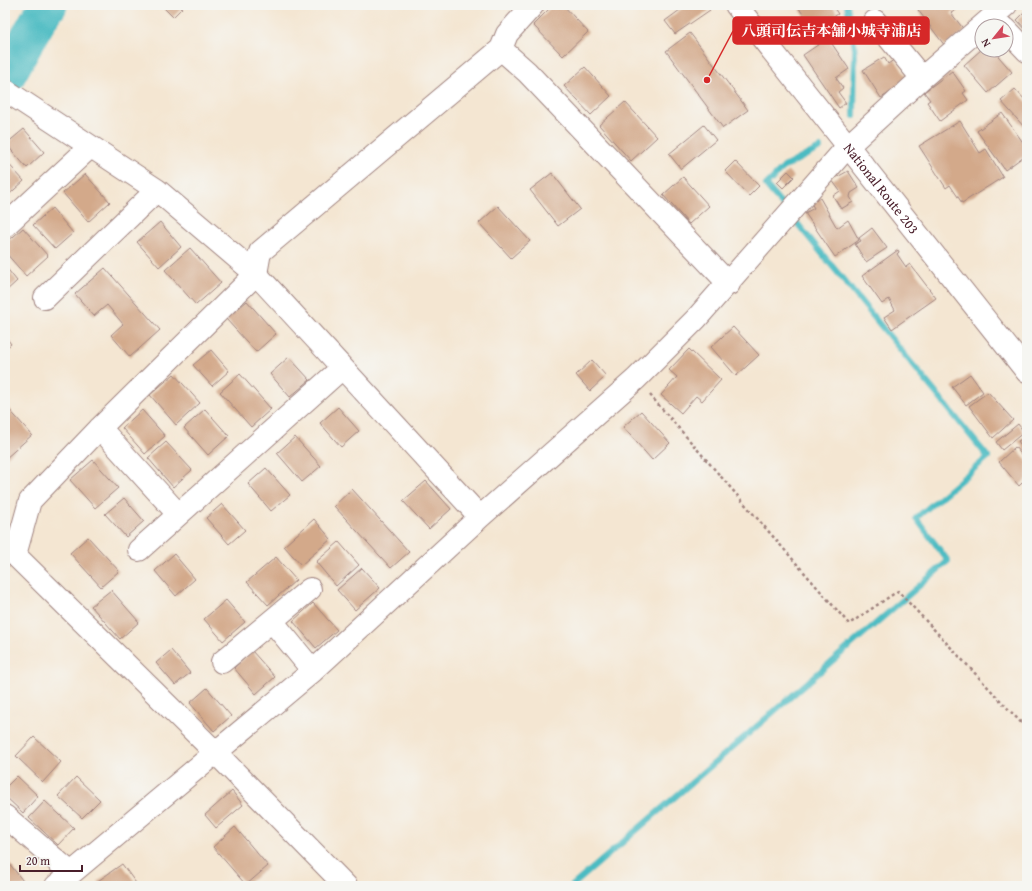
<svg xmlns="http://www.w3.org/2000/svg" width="1032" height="891" viewBox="0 0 1032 891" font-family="'Gentium Book Plus','Noto Serif JP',serif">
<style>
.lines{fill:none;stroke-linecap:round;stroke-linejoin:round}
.stream{stroke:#4cbbc2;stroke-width:6}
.river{stroke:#4cbbc2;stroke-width:37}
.building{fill:#d3a98a}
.minor-casing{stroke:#9f827e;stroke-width:24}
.highway-casing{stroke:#9f827e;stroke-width:24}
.path{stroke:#9f827e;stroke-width:2.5;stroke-dasharray:3 3;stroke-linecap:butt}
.minor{stroke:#fff;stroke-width:22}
.highway{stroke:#fff;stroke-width:22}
.labels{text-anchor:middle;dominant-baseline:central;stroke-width:3;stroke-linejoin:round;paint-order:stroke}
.street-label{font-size:14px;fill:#4a1f2b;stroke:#f6f6f2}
.leader{fill:none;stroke:#d62828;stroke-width:1.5}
.callout-dot{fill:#d62828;stroke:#f6f6f2;stroke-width:1.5}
.callout{fill:#d62828;stroke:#d62828;stroke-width:1.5}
.callout-label{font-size:15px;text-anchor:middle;font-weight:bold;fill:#fff}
</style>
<rect width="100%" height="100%" fill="#f6f6f2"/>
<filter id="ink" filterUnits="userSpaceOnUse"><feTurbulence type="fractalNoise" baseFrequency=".025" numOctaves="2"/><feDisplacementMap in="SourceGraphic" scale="8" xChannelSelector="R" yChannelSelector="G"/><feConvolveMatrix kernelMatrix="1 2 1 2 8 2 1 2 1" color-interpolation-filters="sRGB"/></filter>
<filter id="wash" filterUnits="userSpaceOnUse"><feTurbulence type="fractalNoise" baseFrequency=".012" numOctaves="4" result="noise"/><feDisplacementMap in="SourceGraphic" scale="16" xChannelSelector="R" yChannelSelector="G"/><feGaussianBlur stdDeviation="0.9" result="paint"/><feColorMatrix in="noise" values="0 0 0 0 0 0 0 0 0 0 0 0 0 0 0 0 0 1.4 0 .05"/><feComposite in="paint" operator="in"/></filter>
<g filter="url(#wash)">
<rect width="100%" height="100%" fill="#f4e6d2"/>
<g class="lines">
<!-- stream -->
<path class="stream" d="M 847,5 L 855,48 L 854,116
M 572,886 L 948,561 L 916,518 L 988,457 L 766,185 L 784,167 L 820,148"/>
<!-- river -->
<path class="river" d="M 5,79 L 40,17 L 49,5"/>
</g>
<g id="blocks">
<!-- building -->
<path class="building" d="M 161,5 L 185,5 L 173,17 Z
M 553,5 L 563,5 L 588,32 L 563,56 L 533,25 Z
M 682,5 L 706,5 L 710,10 L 675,34 L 665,21 L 684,7 Z
M 797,5 L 832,5 L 838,14 L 813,30 Z
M 924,5 L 955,5 L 958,9 L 951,13 L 965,31 L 945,46 L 918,10 Z
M 1027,10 L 1027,31 L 1017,20 Z
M 690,33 L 748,110 L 723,128 L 666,51 Z
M 828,38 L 849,69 L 836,78 L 843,88 L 838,92 L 846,103 L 839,108 L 803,55 Z
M 982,49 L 982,50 L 993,50 L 1012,72 L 988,93 L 964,65 Z
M 884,57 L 888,64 L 895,59 L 909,81 L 881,98 L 863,70 Z
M 585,67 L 611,96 L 591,115 L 564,86 Z
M 952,71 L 966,91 L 963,93 L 968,100 L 940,121 L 927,102 L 930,100 L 924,92 Z
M 1015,89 L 1026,101 L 1027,101 L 1027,126 L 1025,128 L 1001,101 Z
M 625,102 L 657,137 L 631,161 L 599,125 Z
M 1002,113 L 1027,148 L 1027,154 L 1005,170 L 977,131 Z
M 960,121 L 980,153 L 986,149 L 1003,177 L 962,203 L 950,185 L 946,188 L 919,146 Z
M 704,125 L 716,140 L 681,169 L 669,154 Z
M 24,129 L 44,152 L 27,168 L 6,144 Z
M 5,160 L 24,181 L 5,198 Z
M 735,161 L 759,186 L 749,196 L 725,171 Z
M 788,171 L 794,177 L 783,188 L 777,182 Z
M 848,171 L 859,188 L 851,193 L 850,197 L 853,202 L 841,209 L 833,196 L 840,191 L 832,180 Z
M 552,173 L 580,209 L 558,226 L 530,190 Z
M 85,174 L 110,202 L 88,222 L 63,193 Z
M 683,177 L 709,206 L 689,224 L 663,195 Z
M 820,198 L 837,228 L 848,220 L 859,240 L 835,257 L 805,213 L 814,208 L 811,203 Z
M 498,206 L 530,241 L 511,258 L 479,223 Z
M 52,208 L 73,233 L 55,249 L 33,225 Z
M 160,222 L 181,247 L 159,267 L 137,242 Z
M 23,228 L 48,256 L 26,276 L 5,252 L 5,244 Z
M 872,228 L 887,248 L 866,262 L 855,244 L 861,241 L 859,238 Z
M 190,248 L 221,283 L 196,305 L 165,270 Z
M 898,250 L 899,252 L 897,254 L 906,267 L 910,264 L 936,298 L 892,329 L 884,317 L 895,310 L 889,299 L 882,304 L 862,276 Z
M 5,266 L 17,281 L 5,292 Z
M 105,268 L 160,330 L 130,357 L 111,335 L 123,324 L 107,305 L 94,316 L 75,294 Z
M 247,301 L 276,334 L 256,352 L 226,319 Z
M 733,327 L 759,355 L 736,376 L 711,347 Z
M 5,336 L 11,344 L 5,349 Z
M 689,349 L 721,380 L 702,401 L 696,396 L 681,413 L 661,395 L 677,377 L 669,370 Z
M 211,350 L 229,371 L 212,386 L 193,365 Z
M 289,357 L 310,380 L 290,397 L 270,374 Z
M 592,360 L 606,376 L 590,391 L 576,375 Z
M 174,374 L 200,403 L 176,425 L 150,395 Z
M 240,374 L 271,409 L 251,427 L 220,392 Z
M 970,374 L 983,392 L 966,405 L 952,387 Z
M 988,392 L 1013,420 L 993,438 L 969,406 Z
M 7,407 L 32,435 L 5,459 L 5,409 Z
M 338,407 L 359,431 L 341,447 L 320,423 Z
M 205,409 L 229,436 L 208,455 L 184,428 Z
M 142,410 L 165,436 L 145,454 L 122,428 Z
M 641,411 L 670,443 L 652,460 L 623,427 Z
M 1018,424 L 1024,432 L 1002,450 L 996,442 Z
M 1027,436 L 1027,454 L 1018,441 Z
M 295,437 L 321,466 L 302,482 L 277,453 Z
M 166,442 L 192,470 L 173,487 L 148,458 Z
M 1015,447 L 1027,461 L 1027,478 L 1019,486 L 999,462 Z
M 93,460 L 118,488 L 95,508 L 70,480 Z
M 266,468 L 290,495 L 271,511 L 248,484 Z
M 426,481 L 451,509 L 429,529 L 403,501 Z
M 352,489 L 409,552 L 391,568 L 334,506 Z
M 124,498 L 144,521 L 126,537 L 105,514 Z
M 222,504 L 245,530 L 229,544 L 206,518 Z
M 314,519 L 331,539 L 301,565 L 284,546 Z
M 88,537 L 119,571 L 101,587 L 70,553 Z
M 339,542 L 359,565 L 336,586 L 316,562 Z
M 174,554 L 195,579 L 176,596 L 155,571 Z
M 276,557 L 296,580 L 268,605 L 247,582 Z
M 362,568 L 380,588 L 355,610 L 337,590 Z
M 111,590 L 139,622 L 120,639 L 91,606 Z
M 226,600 L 245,622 L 223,641 L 204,619 Z
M 313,603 L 337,630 L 316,648 L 293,621 Z
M 171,650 L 190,673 L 175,685 L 156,663 Z
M 252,651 L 275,677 L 256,694 L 234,668 Z
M 207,688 L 231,716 L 214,731 L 190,703 Z
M 34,737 L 61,762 L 43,782 L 16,756 Z
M 17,776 L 38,796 L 23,813 L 5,796 L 5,788 Z
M 76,777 L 100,800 L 82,818 L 58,796 Z
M 232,791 L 243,805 L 216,828 L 205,815 Z
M 45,801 L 74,828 L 58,845 L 29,818 Z
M 235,827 L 268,866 L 246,885 L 213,847 Z
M 5,858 L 26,885 L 24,886 L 5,886 Z
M 122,864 L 138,886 L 101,886 L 98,881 Z"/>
</g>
</g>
<g filter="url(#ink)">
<use href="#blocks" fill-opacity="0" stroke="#9f827e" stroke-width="1"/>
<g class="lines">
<defs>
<path id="minor" d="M 875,21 L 922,78
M 1006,29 L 1027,51
M 501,49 L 507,34 L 533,5
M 5,90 L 157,190 L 256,274 L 480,517
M 5,226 L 90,147
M 45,298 L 157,190
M 100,428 L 178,514
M 139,550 L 342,368
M 272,621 L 313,671
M 222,662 L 310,589
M 5,816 L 71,873
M 56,886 L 313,671 L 480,517 L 636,379 L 696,319 L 848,146 L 922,78 L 1006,5
M 346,886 L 216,753 L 15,555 L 30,501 L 100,428 L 256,274 L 260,252 L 501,49 L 527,72 L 729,284"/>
<g id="highway">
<path id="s1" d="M 736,5 L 1027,372"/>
</g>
</defs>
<!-- minor casing -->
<use href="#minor" class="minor-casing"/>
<!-- highway casing -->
<use href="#highway" class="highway-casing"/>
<!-- path -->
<path class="path" d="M 650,395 L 849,624 L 898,591 L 1027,729
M 5,493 L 10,494"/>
<!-- minor -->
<use href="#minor" class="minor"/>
<!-- highway -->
<use href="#highway" class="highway"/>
</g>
</g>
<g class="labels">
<!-- street labels -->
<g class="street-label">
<text stroke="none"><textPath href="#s1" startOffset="234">National Route 203</textPath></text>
</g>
</g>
<!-- callouts -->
<path class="leader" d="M707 80L733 31"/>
<circle class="callout-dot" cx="707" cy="80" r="4"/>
<rect class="callout" x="733" y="17" width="196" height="27" rx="4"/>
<g class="callout-label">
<text x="831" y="36">八頭司伝吉本舗小城寺浦店</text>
</g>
<!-- margin -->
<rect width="1032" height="891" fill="none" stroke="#f6f6f2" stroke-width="20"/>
<!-- north arrow -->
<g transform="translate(994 38) rotate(240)"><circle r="19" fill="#f6f6f2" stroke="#b1a0a2"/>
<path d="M0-3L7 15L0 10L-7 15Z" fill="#d1495b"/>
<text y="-6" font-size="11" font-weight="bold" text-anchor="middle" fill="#4a1f2b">N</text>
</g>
<!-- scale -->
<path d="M20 865v6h62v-6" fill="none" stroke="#4a1f2b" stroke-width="2"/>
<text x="26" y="865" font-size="12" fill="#4a1f2b" stroke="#f6f6f2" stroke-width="3" paint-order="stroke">20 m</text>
</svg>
